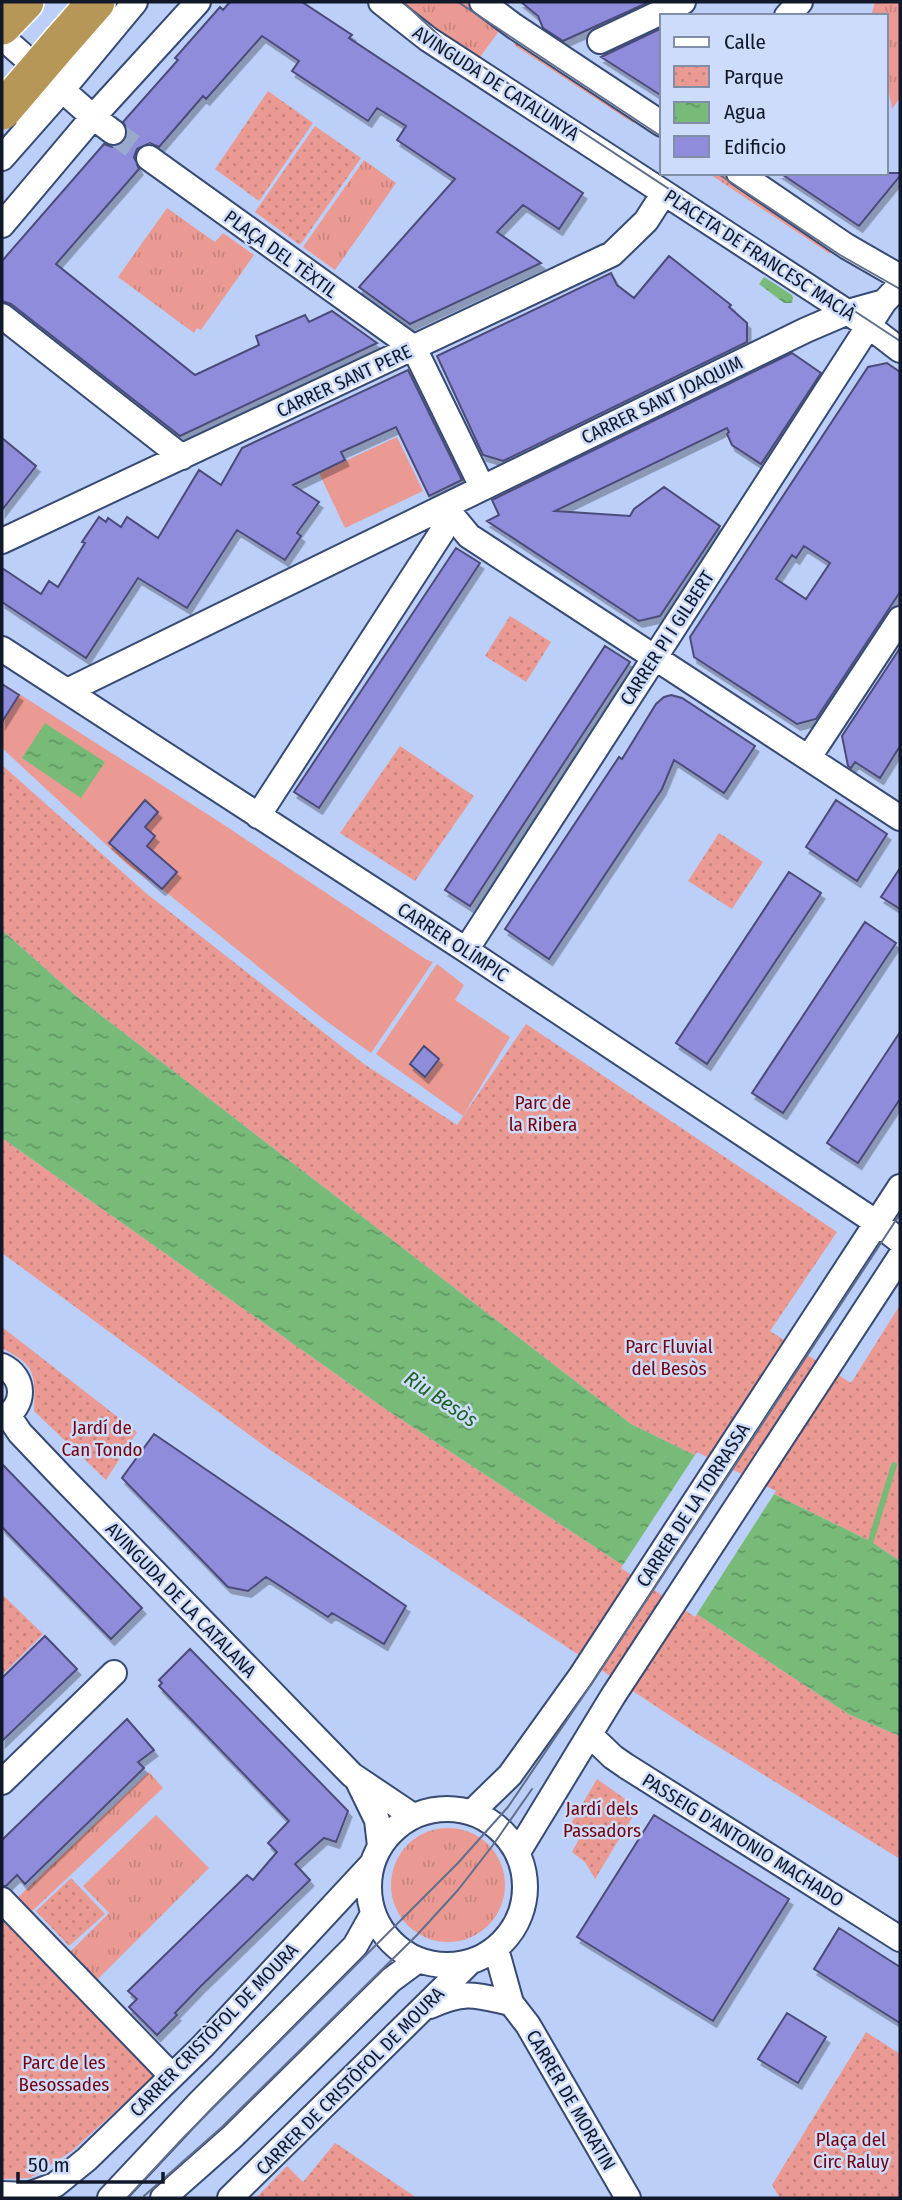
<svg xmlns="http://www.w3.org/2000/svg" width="902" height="2200" viewBox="0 0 902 2200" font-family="'Fira Sans Condensed',sans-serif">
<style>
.grass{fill:url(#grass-tufts)}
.park{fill:url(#park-dots)}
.pitch{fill:#ea9a93}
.water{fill:url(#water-ripples)}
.pier{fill:#bccff8}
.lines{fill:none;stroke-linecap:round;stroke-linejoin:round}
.stream{stroke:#78bb79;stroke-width:6}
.building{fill:#8f8cdb;stroke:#4c4b79;stroke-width:2;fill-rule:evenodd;filter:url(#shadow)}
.minor-tunnel{stroke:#9aaacf;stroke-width:24;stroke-dasharray:24 12;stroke-linecap:butt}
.minor-casing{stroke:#364a74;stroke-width:28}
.highway-casing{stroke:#fff;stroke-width:40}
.minor{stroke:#fff;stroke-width:24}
.highway{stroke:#b69757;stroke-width:37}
.tram{stroke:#616e8b;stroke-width:2}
.highway-bridge-casing{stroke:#fff;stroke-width:40;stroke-linecap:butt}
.highway-bridge{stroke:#b69757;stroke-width:37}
.labels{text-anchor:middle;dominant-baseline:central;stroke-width:5;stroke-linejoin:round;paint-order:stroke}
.street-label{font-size:19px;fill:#10182a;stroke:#cddcfb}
.park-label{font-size:19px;fill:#75000e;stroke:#cddcfb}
.water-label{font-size:21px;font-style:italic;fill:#1d6123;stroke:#cddcfb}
</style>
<defs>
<pattern id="grass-tufts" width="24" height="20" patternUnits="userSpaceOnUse" patternTransform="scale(1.75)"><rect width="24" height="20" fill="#ea9a93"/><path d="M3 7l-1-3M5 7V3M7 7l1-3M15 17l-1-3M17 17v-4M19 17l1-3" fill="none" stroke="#c8847f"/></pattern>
<pattern id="park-dots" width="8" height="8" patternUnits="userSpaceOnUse" patternTransform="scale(1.75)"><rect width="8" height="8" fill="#ea9a93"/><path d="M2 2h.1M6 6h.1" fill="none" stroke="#c8847f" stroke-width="1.8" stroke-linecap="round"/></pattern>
<pattern id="water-ripples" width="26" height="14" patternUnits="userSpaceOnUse" patternTransform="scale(1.75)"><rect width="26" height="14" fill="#78bb79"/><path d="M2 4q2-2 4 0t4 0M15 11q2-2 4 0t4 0" fill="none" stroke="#619763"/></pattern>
<filter id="shadow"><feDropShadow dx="3.5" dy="6" stdDeviation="0" flood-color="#0004"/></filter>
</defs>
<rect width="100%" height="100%" fill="#bccff8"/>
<!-- grass -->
<path class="grass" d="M 391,2 L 466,2 L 502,27 L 475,64 Z
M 875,2 L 900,2 L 900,98 L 892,109 L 886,76 L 886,16 L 871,16 Z
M 519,38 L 638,117 L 633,123 L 514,45 Z
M 364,160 L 396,183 L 335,270 L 303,247 Z
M 708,173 L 725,173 L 835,246 L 830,254 Z
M 167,208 L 215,242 L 223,233 L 254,255 L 201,330 L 197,328 L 194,333 L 118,277 Z
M 149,1772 L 163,1788 L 28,1915 L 14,1901 Z
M 156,1815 L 209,1868 L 94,1983 L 67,1955 L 109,1913 L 83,1886 Z
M391 1885a57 57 0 1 1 114 0a57 57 0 1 1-114 0Z"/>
<!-- park -->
<path class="park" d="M 268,91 L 313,123 L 259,201 L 215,169 Z
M 315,126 L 361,158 L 300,245 L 255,212 Z
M 510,616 L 551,642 L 526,682 L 485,656 Z
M 400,746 L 474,796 L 415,881 L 340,833 Z
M 2,765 L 147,894 L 364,1064 L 457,1125 L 526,1024 L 837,1232 L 770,1331 L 851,1383 L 900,1305 L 900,1561 L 870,1541 L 631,1424 L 76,996 L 2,930 Z
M 719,833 L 763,862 L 732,909 L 688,881 Z
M 2,1138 L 384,1408 L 850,1715 L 900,1736 L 900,1859 L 696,1733 L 270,1450 L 2,1253 Z
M 2,1327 L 137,1432 L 106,1480 L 34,1411 C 35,1372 37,1367 2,1348 Z
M 2,1594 L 43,1634 L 2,1675 Z
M 597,1779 L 638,1808 L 595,1879 L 585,1862 L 572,1852 L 579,1839 L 567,1830 Z
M 71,1878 L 105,1914 L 69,1946 L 36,1911 Z
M 2,1916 L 154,2076 L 72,2151 L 30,2178 L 2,2179 Z
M 866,2032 L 900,2054 L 900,2198 L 780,2198 L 772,2185 Z
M 335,2143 L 343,2148 L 417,2198 L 256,2198 L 287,2166 L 303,2182 Z"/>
<!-- pitch -->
<path class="pitch" d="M 397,437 L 423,491 L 345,528 L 319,473 Z
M 2,683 L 218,821 L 427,960 L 433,962 L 371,1053 L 322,1018 L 162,889 L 129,866 L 2,748 Z
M 437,964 L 464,985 L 455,1000 L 510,1037 L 463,1116 L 376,1054 Z"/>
<!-- water -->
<path class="water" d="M 764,277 L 792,295 L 793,298 L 792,303 L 784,303 L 759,284 Z
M 45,723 L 105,762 L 81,798 L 22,758 Z
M 2,930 L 76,996 L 631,1424 L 870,1541 L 900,1561 L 900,1736 L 850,1715 L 384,1408 L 2,1138 Z"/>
<!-- pier -->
<path class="pier" d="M 697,1452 L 776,1491 L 695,1617 L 621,1568 Z"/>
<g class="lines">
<!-- stream -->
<path class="stream" d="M 869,1547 L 894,1465"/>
</g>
<!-- building -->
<path class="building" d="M 230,2 L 302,2 L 352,35 L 349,38 L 583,193 L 559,229 L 523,205 L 497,232 L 541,263 L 410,324 L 359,287 L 455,179 L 397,140 L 406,126 L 377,108 L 368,121 L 292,71 L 299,61 L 262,36 L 206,99 L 203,96 L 159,147 L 150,143 L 137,149 L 134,157 L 139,169 L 56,264 L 195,375 L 259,345 L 256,336 L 305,315 L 309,322 L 332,311 L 377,343 L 180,436 L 11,304 L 2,301 L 2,261 L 104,144 L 112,147 L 124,141 L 128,133 L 123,122 L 178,60 L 175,58 L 220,7 L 223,10 Z
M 521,2 L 649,2 L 563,41 L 543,28 L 538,16 Z
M 662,28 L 662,96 L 601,57 Z
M 780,173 L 900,173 L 900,176 L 859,226 Z
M 669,256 L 731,305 L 729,307 L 747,323 L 747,342 L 503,461 L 483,455 L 437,356 L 611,273 L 617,285 L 634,298 Z
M 792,353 L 821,373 L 761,464 L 732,445 L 727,434 L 729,432 L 727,428 L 555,511 L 630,516 L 634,509 L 664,487 L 720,526 L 660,616 L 639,621 L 487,521 L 499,515 L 492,500 Z
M 887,363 L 900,372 L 900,592 L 816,719 L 797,724 L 694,657 L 690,637 L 868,367 ZM 804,546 L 830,563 L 806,599 L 776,579 L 792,555 L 796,558 Z
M 408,370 L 462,480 L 429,496 L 396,427 L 361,443 L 341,452 L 345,460 L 293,485 L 319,502 L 297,533 L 301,536 L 285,560 L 237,530 L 187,608 L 138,578 L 86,658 L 2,602 L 2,568 L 41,594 L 49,581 L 58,587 L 85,543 L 82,542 L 99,517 L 106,522 L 108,518 L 121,527 L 127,517 L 158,538 L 199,470 L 221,485 L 242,448 Z
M 2,438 L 36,466 L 2,510 Z
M 456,548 L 480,563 L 319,808 L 294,792 Z
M 605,646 L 630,662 L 470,906 L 445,890 Z
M 900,648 L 900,746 L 880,778 L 855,762 L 851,768 L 848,766 L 842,736 Z
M 2,684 L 19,695 L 2,722 Z
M 671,695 L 682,698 L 755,746 L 724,793 L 674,760 L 662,789 L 549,959 L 505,929 L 619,757 L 622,759 L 656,704 L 664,697 Z
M 145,800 L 158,812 L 145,827 L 155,836 L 147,846 L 177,872 L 162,889 L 109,843 Z
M 836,800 L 887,834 L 857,881 L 806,847 Z
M 900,868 L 900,909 L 881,897 Z
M 789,872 L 821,893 L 707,1064 L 676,1043 Z
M 865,922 L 896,943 L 783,1113 L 752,1093 Z
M 900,1032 L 900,1099 L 858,1163 L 827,1143 Z
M 424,1046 L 439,1059 L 425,1077 L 410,1064 Z
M 154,1434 L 406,1606 L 384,1644 L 332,1613 L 328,1617 L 266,1577 L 248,1591 L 228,1587 L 122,1478 Z
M 2,1464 L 142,1608 L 111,1639 L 2,1527 Z
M 45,1636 L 77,1669 L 2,1741 L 2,1678 Z
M 190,1649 L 348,1811 L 336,1842 L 324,1838 L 295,1864 L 310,1880 L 200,1987 L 175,2013 L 177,2015 L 157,2035 L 129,2007 L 137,1999 L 128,1991 L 247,1875 L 253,1880 L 277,1852 L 268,1843 L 289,1821 L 159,1686 L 162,1683 L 159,1680 Z
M 127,1719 L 154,1750 L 138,1762 L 144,1768 L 25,1884 L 17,1875 L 6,1886 L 2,1886 L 2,1840 Z
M 654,1815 L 789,1899 L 713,2021 L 577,1937 Z
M 839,1928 L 900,1967 L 900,2023 L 814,1969 Z
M 787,2013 L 826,2037 L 798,2083 L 758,2059 Z"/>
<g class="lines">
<!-- minor-tunnel -->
<path class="minor-tunnel" d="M 113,132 L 149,158"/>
<defs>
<path id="minor" d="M 381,2 L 428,39 L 870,327 L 900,350
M 482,2 L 514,26 L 662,124
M 787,16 L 800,2
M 2,37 L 93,117 L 113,132
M 600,41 L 683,2
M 2,158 L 62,90 L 135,2
M 149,158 L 414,348 L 482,487
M 739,173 L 846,246 L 900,277
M 2,225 L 93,117 L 198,2
M 2,316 L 182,457
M 445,507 L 469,536 L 900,818
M 2,541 L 612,254 L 646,221 L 664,193
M 2,649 L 466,950 L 877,1223 L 900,1241
M 67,691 L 806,330 L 848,312 L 884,302
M 809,757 L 900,619
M 258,816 L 442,532 L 445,507
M 466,950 L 884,302 L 900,285
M 2,1366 C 26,1377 26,1407 2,1418
M 8,1415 L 20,1433 L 60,1475 L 352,1775 L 413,1816
M 590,1735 L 613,1757 L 626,1766 L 900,1939
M 358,1781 L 377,1820 L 380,1846
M 2,1782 L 114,1673
M369 1887a78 78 0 1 1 156 0a78 78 0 1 1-156 0Z
M 472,1812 L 510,1775 L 581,1676 L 900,1187
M 518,1852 L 613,1696 L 900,1257
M 2,1900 L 172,2076
M 496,1949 L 511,2003 L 528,2025 L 628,2198
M 430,2006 C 466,1990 475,1995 511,2003
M 2,2194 L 28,2195 L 55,2185 L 87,2159 L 203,2046 L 372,1864
M 110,2198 L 199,2103 L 355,1946 L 373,1914
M 163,2198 L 232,2137 L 391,1980 L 418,1960
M 230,2198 L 469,1963"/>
<path id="highway" d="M 2,26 L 25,2
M 60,43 L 96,2"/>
</defs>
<!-- minor casing -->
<use href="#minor" class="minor-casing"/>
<!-- highway casing -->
<use href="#highway" class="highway-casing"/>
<!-- minor -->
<use href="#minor" class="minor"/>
<!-- highway -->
<use href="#highway" class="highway"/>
<!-- tram -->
<path class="tram" d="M 403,2 L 447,43 L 900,341
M 458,2 L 662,137
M 717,173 L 840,255 L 900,289
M 144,2196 L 222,2127 L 417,1935 L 458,1890 L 493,1845 L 532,1789
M 127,2198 L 184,2137 L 458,1863 L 508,1807 L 590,1686 L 900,1214"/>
<defs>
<path id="highway-bridge" d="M 2,111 L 60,43"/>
</defs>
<!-- highway-bridge casing -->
<use href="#highway-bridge" class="highway-bridge-casing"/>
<!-- highway-bridge -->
<use href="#highway-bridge" class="highway-bridge"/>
</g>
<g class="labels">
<!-- street labels -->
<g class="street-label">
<text transform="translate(496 83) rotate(33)">AVINGUDA DE CATALUNYA</text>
<text transform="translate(281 254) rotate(36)">PLAÇA DEL TÈXTIL</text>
<text transform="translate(760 255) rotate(33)">PLACETA DE FRANCESC MACIÀ</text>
<text transform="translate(344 381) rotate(-25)">CARRER SANT PERE</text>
<text transform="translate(662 400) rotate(-26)">CARRER SANT JOAQUIM</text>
<text transform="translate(667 638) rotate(-57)">CARRER PI I GILBERT</text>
<text transform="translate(453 942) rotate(33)">CARRER OLÍMPIC</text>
<text transform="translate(693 1505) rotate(-57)">CARRER DE LA TORRASSA</text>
<text transform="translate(181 1600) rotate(46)">AVINGUDA DE LA CATALANA</text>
<text transform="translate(743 1840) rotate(32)">PASSEIG D'ANTONIO MACHADO</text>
<text transform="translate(214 2030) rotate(-46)">CARRER CRISTÒFOL DE MOURA</text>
<text transform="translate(350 2081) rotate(-45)">CARRER DE CRISTÒFOL DE MOURA</text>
<text transform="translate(571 2100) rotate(60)">CARRER DE MORATIN</text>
</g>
<!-- park labels -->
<g class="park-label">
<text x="543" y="1102">Parc de<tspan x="543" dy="22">la Ribera</tspan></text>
<text x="669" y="1346">Parc Fluvial<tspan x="669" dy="22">del Besòs</tspan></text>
<text x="102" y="1427">Jardí de<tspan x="102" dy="22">Can Tondo</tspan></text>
<text x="602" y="1808">Jardí dels<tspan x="602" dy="22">Passadors</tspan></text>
<text x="64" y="2062">Parc de les<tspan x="64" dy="22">Besossades</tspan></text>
<text x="851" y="2139">Plaça del<tspan x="851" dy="22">Circ Raluy</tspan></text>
</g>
<!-- water labels -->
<g class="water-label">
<text transform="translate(441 1399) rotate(34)">Riu Besòs</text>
</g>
</g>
<!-- border -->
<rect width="902" height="2200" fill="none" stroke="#10182a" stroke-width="7"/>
<!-- legend -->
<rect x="660" y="14" width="228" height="161" fill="#cddcfb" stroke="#818ea7" stroke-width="2"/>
<rect x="674" y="37" width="35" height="10" fill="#ffffff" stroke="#818ea7" stroke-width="2"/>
<text x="724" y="49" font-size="21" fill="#10182a">Calle</text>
<rect x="674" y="66" width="35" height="21" fill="url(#park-dots)" stroke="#818ea7" stroke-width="2"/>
<text x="724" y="84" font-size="21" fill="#10182a">Parque</text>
<rect x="674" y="102" width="35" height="21" fill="url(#water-ripples)" stroke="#818ea7" stroke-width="2"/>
<text x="724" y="119" font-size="21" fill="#10182a">Agua</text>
<rect x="674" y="136" width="35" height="21" fill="#8f8cdb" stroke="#818ea7" stroke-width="2"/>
<text x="724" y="154" font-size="21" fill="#10182a">Edificio</text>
<!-- scale -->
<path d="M18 2172v10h145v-10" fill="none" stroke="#10182a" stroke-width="3.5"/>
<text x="28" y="2172" font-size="21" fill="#10182a" stroke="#cddcfb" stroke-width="5" paint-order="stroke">50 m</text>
</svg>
